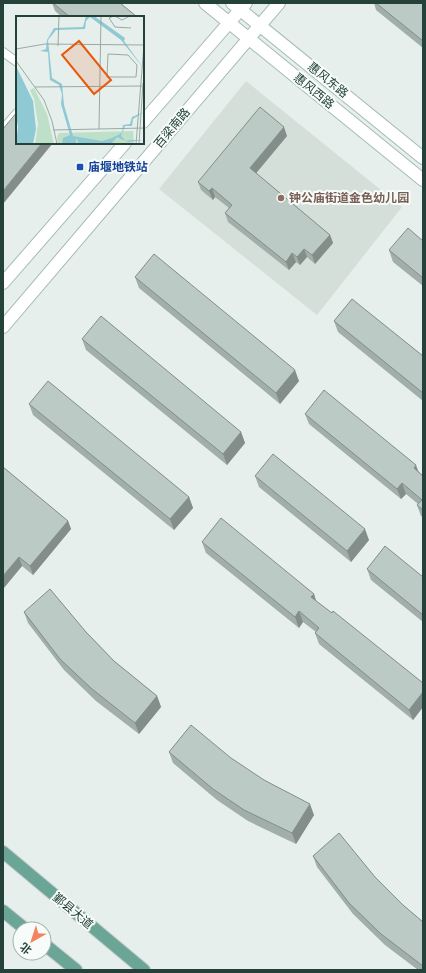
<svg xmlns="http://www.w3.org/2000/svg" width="426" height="973" viewBox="0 0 426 973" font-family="'Asap Condensed','Noto Sans SC',sans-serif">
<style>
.built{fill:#d4dfda}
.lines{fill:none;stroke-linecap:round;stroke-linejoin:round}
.lane-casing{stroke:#a8b8b2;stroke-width:10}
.secondary-casing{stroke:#a4bbb3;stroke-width:14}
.primary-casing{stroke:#c2cac8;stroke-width:14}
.lane{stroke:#fff;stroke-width:8}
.secondary{stroke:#fff;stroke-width:12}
.primary{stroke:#6aa596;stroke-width:12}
.wall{fill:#a1aea9}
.shaded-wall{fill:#838d89}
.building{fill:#bbcac4;stroke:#838d89}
.transit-dot{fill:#1a4fb4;stroke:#f7fbf9;stroke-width:1.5}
.education-dot{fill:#8d6e63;stroke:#f7fbf9;stroke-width:1.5}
.labels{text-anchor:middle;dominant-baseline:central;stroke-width:4;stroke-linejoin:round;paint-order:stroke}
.street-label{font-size:12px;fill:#24423a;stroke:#f7fbf9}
.transit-label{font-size:12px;font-weight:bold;fill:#164399;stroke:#f7fbf9;text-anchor:start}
.education-label{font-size:12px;font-weight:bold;fill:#785e54;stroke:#f7fbf9;text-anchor:start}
.inset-road{fill:none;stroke:#98aaa4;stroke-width:1}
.view{fill:#e8590c;fill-opacity:0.15;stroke:#e8590c;stroke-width:2}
.inset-edge{fill:none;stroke:#24423a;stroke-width:2}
</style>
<rect width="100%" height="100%" fill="#e6efeb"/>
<!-- built -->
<path class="built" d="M 246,81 L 402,207 L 317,315 L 159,189 Z"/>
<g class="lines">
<defs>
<path id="lane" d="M 3,52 L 17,62
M 3,129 L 17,113"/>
<path id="secondary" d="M 205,3 L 423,180
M 232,3 L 423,158
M 143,122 L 246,3
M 3,283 L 125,143
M 3,327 L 279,3"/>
<path id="primary" d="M 3,852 L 144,970
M 3,911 L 25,929
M 44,944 L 76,970"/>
</defs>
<!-- lane casing -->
<use href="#lane" class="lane-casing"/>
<!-- secondary casing -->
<use href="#secondary" class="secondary-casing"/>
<!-- primary casing -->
<use href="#primary" class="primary-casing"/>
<!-- lane -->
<use href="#lane" class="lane"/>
<!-- secondary -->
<use href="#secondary" class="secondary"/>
<!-- primary -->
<use href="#primary" class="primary"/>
</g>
<!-- wall -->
<path class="wall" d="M 52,3 L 120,3 L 136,17 L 62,17 L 55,11 Z
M 374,3 L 423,3 L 423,48 L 376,10 Z
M 287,136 L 256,173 L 330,235 L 333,243 L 315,264 L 307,257 L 300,265 L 296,262 L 289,270 L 228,222 L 225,213 L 229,208 L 215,197 L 213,200 L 201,190 L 198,182 Z
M 423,241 L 423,286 L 393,262 L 389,250 Z
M 135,277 L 299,381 L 280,404 L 139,288 Z
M 334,321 L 423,356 L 423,401 L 338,332 Z
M 82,339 L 241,432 L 245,443 L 227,465 L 86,350 Z
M 29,404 L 189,497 L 193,508 L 174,530 L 33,415 Z
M 305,414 L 419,472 L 423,476 L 423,517 L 421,516 L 417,505 L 418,504 L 406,494 L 401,499 L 309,424 Z
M 3,467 L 68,521 L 71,529 L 33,575 L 22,566 L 3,589 Z
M 255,476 L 369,540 L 351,562 L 259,487 Z
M 202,542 L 314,594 L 316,601 L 423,683 L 423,707 L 413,720 L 319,644 L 315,633 L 316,632 L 303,622 L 299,628 L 206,553 Z
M 367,569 L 423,577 L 423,622 L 371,580 Z
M 24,612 L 86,632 L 114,661 L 157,696 L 161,707 L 139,734 L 96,701 L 64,670 L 28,623 Z
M 169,752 L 231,758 L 314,815 L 296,844 L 248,821 L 217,800 L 173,763 Z
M 313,856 L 375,877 L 403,905 L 423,922 L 423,970 L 418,970 L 385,945 L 353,914 L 317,867 Z"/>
<!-- shaded-wall -->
<path class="shaded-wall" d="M 284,127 L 287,136 L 253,177 L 250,168 Z
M 42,143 L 53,143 L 3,204 L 3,191 Z
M 212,188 L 215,197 L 213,200 L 209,191 Z
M 330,235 L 333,243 L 315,264 L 312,255 Z
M 304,249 L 307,257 L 300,265 L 297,257 Z
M 292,253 L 296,262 L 289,270 L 286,262 Z
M 295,370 L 299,381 L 280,404 L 276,393 Z
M 241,432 L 245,443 L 227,465 L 223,454 Z
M 416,465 L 420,476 L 414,468 Z
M 402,483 L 406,494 L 401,499 L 397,489 Z
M 189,497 L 193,508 L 174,530 L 170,519 Z
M 68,521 L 71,529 L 33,575 L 30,566 Z
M 365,529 L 369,540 L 351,562 L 347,551 Z
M 19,557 L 22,566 L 3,589 L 3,576 Z
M 314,594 L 317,604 L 311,597 Z
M 299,611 L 303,622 L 299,628 L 295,617 Z
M 423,692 L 423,707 L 413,720 L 409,710 Z
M 157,696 L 161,707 L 139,734 L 135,723 Z
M 310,804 L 314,815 L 296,844 L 292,833 Z"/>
<!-- building -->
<path class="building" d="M 53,3 L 120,3 L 136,16 L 135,17 L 70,17 Z
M 376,3 L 423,3 L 423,41 Z
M 260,107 L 284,127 L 250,168 L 330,235 L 312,255 L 304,249 L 297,257 L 292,253 L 286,262 L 225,213 L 232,205 L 212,188 L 209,191 L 198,182 Z
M 17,112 L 17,143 L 42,143 L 3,191 L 3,129 Z
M 408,228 L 423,241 L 423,278 L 389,250 Z
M 154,254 L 295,370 L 276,393 L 135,277 Z
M 352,299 L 423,356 L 423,393 L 334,321 Z
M 101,316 L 241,432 L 223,454 L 82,339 Z
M 48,381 L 189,497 L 170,519 L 29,404 Z
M 324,390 L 416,465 L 414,468 L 423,476 L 423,510 L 417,505 L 422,500 L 402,483 L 397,489 L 305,414 Z
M 273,454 L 365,529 L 347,551 L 255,476 Z
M 3,467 L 68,521 L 30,566 L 19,557 L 3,576 Z
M 221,518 L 314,594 L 311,597 L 332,613 L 333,611 L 423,683 L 423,692 L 409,710 L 315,633 L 319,628 L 299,611 L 295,617 L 202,542 Z
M 385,546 L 423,577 L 423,615 L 367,569 Z
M 50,589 L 86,632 L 114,661 L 157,696 L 135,723 L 92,689 L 60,659 L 24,612 Z
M 191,725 L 231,758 L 264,780 L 310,804 L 292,833 L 244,810 L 213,789 L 169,752 Z
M 339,833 L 375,877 L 403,905 L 423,922 L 423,966 L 381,934 L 349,903 L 313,856 Z"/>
<!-- markers -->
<rect class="transit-dot" x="76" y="163" width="8" height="8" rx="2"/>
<circle class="education-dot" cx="281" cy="198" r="4"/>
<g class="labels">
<!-- street labels -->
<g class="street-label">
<text transform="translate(328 80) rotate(39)">惠风东路</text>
<text transform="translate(314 91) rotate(39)">惠风西路</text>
<text transform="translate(172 128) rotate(-50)">百梁南路</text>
<text transform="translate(73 911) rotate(40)">鄞县大道</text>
</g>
<!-- transit labels -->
<g class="transit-label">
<text x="88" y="167">庙堰地铁站</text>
</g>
<!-- education labels -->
<g class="education-label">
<text x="289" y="198">钟公庙街道金色幼儿园</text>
</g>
</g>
<!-- overview -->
<g transform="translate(16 16)">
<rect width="128" height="128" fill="#e6efeb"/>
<path d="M 18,72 L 31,98 L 38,128 L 19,128 L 22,108 L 18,83 L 14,74 ZM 117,115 L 118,128 L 42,128 L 41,121 L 43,117 Z" fill="#bfe0c8"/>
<path d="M 70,0 L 78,0 L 109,22 L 108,25 L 128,53 L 105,24 L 74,1 L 70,5 L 69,13 L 40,14 L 32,24 L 36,62 L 46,68 L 48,89 L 57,120 L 86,125 L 96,122 L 106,117 L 107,109 L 114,108 L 116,101 L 128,96 L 117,103 L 116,110 L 109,110 L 105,120 L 110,125 L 115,124 L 128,124 L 112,126 L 101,121 L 95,128 L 63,128 L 60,122 L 60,128 L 46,128 L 47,122 L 54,119 L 45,88 L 46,78 L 43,69 L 34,64 L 32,36 L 24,35 L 30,33 L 31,24 L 38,12 L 67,11 ZM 0,50 L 17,85 L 20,113 L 17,128 L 0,128 L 2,111 L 0,99 Z" fill="#8ec9d4"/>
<path class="inset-road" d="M 98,0 L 93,2 L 99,11 L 115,12M 99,0 L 106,4 L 114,0M 42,30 L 43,0M 0,33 L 29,28 L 128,29M 92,38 L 112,39 L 121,49 L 120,61 L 91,61 ZM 0,45 L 28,84 L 36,105 L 41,128M 19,71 L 126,70M 83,113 L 85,0M 37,114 L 128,112M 120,128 L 128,29M 123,128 L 127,67"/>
<path class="view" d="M 63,25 L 95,64 L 78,78 L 46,39 Z"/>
<rect width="128" height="128" class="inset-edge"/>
</g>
<!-- border -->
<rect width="426" height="973" fill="none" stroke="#24423a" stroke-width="8"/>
<!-- north arrow -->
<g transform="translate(32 941) rotate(219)"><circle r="19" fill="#f7fbf9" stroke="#a3b1ad"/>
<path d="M0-3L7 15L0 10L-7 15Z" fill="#f4845f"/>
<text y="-6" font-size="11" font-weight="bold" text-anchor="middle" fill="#24423a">北</text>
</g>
</svg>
